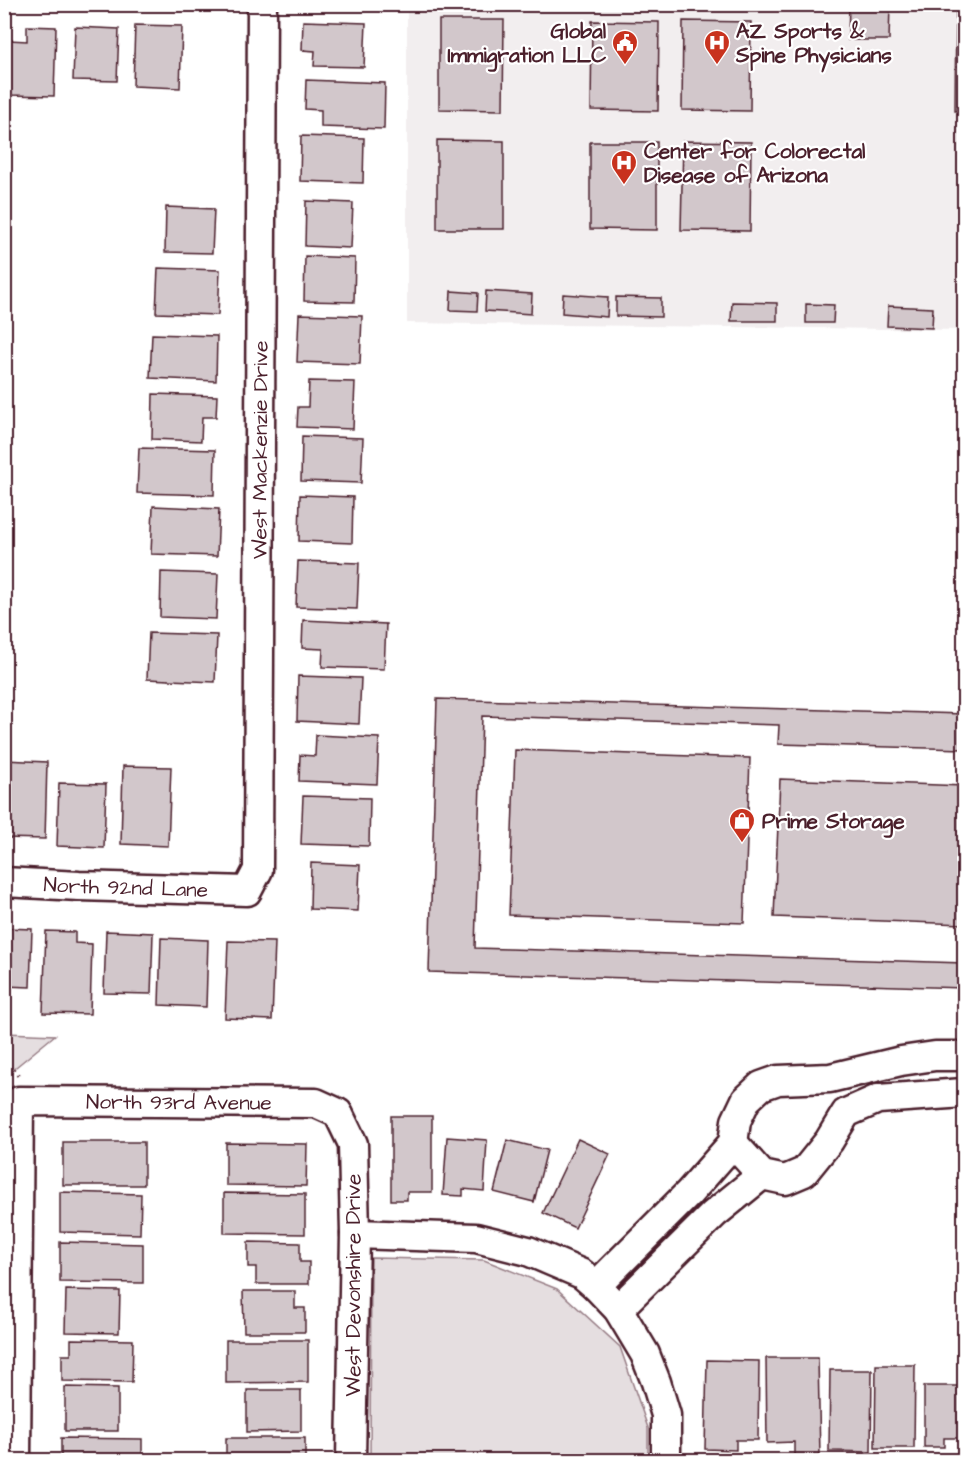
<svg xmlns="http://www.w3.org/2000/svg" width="969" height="1465" viewBox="0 0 969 1465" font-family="'Architects Daughter',sans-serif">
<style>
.built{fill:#f2eeef}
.green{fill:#e5dee0;stroke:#987e86;stroke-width:1.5}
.building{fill:#d2c7cb;stroke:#4a1f2b;stroke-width:1.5}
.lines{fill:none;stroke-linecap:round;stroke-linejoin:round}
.street-casing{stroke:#4a1f2b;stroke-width:33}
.path{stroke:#4a1f2b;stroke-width:4;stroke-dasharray:1.5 4.5;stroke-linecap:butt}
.street{stroke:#fff;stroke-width:28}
.labels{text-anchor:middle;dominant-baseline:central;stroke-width:4.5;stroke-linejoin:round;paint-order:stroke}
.poi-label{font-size:21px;font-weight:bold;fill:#4a1f2b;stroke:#fff;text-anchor:start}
.street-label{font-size:21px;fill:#4a1f2b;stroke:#fff}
</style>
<rect width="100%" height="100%" fill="#fff"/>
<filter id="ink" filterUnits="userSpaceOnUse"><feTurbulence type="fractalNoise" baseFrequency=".0167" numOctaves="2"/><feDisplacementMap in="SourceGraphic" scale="12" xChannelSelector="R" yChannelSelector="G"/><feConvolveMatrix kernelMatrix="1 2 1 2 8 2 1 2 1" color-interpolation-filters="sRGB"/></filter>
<g filter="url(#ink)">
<!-- built -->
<path class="built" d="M 407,5 L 964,5 L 964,330 L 407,323 Z"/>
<!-- green -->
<path class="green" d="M 5,1033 L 55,1035 L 5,1076 Z
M 371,1258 L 484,1260 L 557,1289 L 620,1347 L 648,1428 L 648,1460 L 370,1460 Z"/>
<!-- building -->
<path class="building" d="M 849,4 L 890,4 L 889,40 L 848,40 Z
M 956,4 L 964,4 L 964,111 L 955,111 Z
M 439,20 L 504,20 L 503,110 L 439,109 Z
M 303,21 L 366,23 L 364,67 L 314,66 L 315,51 L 302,50 Z
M 592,21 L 659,22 L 658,111 L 591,110 Z
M 683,21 L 751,22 L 750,111 L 682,110 Z
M 135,25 L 182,26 L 180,88 L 133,86 Z
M 27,26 L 56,27 L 54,96 L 8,95 L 9,40 L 27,41 Z
M 75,27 L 119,29 L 117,81 L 73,80 Z
M 306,80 L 385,83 L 384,129 L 321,127 L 321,110 L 305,109 Z
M 301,136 L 364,138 L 363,183 L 300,181 Z
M 437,140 L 504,141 L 504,229 L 437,229 Z
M 683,141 L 751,142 L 750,231 L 681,230 Z
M 590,142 L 657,142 L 657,230 L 590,229 Z
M 306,201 L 353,203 L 351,248 L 305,246 Z
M 962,204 L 964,204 L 964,231 L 961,231 Z
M 166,207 L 214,209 L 212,253 L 165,252 Z
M 305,256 L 355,258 L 354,302 L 304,301 Z
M 158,268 L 220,270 L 218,315 L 156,313 Z
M 961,273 L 964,273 L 964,301 L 961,301 Z
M 451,291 L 478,293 L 477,311 L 450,310 Z
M 486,291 L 532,294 L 531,314 L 485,311 Z
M 563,294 L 608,297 L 607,317 L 562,313 Z
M 616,297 L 661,298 L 661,317 L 616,316 Z
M 732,302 L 777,303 L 777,321 L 731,321 Z
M 806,304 L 834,305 L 833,323 L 806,323 Z
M 888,306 L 933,308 L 932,328 L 887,326 Z
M 299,314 L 362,316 L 360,364 L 297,362 Z
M 152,334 L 217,336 L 216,381 L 150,378 Z
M 309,381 L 355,382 L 353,429 L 297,427 L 298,407 L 308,407 Z
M 153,394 L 217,396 L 216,417 L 202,417 L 201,441 L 152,439 Z
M 302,436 L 363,438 L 361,483 L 301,481 Z
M 139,448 L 215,450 L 214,495 L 137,493 Z
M 300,495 L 353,497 L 352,543 L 299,541 Z
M 153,506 L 219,509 L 217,556 L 151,554 Z
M 298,561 L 359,563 L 357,609 L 296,607 Z
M 161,572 L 218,574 L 216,619 L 160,617 Z
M 303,620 L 386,624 L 384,669 L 322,667 L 323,649 L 302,648 Z
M 149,633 L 217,635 L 215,682 L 147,679 Z
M 298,676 L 361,678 L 359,724 L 297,721 Z
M 437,699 L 964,714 L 964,749 L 778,744 L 779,725 L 482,716 L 475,948 L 964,963 L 964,988 L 429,972 Z
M 316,735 L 379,738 L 377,784 L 299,781 L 300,755 L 315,756 Z
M 515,750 L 750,758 L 744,923 L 509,915 Z
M 4,760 L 47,762 L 45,839 L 4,838 Z
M 123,766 L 171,767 L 168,846 L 121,844 Z
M 780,779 L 964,786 L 964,924 L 774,917 Z
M 59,783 L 106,784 L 104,848 L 57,846 Z
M 303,796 L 370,798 L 369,846 L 301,844 Z
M 311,863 L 360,865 L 358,911 L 310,909 Z
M 4,928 L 32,929 L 30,987 L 4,986 Z
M 46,931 L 75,932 L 75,943 L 92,944 L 90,1014 L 43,1013 Z
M 106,931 L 153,933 L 151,994 L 104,993 Z
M 161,938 L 208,940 L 206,1007 L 159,1005 Z
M 228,941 L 275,942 L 272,1020 L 225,1018 Z
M 391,1116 L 432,1116 L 432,1192 L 407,1192 L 407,1200 L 391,1200 Z
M 447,1137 L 487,1140 L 484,1191 L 463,1189 L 463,1196 L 443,1195 Z
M 578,1139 L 610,1154 L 575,1228 L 543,1213 Z
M 507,1140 L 547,1150 L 534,1202 L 494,1192 Z
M 63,1142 L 144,1142 L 144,1185 L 63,1185 Z
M 226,1143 L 307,1144 L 306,1186 L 226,1185 Z
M 60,1192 L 141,1194 L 140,1234 L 60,1232 Z
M 224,1193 L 305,1194 L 305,1234 L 224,1233 Z
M 60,1242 L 143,1244 L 143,1283 L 60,1282 Z
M 248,1242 L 300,1243 L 300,1262 L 309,1262 L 309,1284 L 256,1284 L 256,1267 L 248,1267 Z
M 66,1290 L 120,1291 L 119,1333 L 65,1332 Z
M 243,1291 L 295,1291 L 295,1308 L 305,1308 L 305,1332 L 244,1332 Z
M 71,1339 L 133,1340 L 132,1382 L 62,1381 L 62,1355 L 71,1355 Z
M 226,1340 L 308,1340 L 308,1382 L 226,1383 Z
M 766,1358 L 818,1358 L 820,1457 L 794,1457 L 794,1442 L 767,1443 Z
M 707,1360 L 759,1361 L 758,1440 L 736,1440 L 736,1450 L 705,1449 Z
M 876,1365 L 915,1365 L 914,1448 L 875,1448 Z
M 830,1370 L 872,1370 L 871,1452 L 829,1451 Z
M 924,1386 L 964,1386 L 964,1438 L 944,1438 L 944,1447 L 924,1447 Z
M 65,1387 L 118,1388 L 118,1431 L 65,1431 Z
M 247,1390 L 301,1390 L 301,1431 L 247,1432 Z
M 61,1438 L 142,1439 L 142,1460 L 61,1460 Z
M 226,1438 L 305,1438 L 305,1460 L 226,1460 Z"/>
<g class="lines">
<defs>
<g id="street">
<path id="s1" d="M 4,882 L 79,886 L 247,891 L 258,870 L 262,4"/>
<path d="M 733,1143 L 762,1175 L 785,1180 L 804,1172 L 829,1141 L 846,1113 L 878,1099 L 964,1093"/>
<path d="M 355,1234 L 476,1238 L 528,1251 L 582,1274 L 596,1286 L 618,1309 L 645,1354 L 656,1382 L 666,1415 L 666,1460"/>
<path d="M 596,1286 L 689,1193 L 733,1143 L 736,1121 L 746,1100 L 761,1086 L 778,1080 L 830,1078 L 901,1061 L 935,1056 L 964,1056"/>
<path d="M 618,1309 L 714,1214 L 762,1175"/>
<path id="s2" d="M 16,1460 L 19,1101 L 316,1103 L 338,1113 L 353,1144 L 355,1234 L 351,1460"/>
</g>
</defs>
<!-- street casing -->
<use href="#street" class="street-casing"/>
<!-- path -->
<path class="path" d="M 4,1062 L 19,1076"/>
<!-- street -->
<use href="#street" class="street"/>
</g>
</g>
<!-- icons -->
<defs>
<symbol id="civic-pin" viewBox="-11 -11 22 30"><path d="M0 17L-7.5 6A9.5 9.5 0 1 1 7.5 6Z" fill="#c8321e" stroke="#fff"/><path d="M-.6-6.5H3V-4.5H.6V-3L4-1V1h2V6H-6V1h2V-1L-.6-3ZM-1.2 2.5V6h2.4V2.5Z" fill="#fff"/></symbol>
<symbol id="hospital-pin" viewBox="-11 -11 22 30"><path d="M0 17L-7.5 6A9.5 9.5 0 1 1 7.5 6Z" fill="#c8321e" stroke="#fff"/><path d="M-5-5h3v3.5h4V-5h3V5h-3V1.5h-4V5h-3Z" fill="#fff"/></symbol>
<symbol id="shop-pin" viewBox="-11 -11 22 30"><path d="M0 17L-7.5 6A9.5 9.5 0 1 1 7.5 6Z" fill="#c8321e" stroke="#fff"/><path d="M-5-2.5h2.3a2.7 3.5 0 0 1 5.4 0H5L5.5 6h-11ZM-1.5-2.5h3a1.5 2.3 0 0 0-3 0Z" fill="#fff"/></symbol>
</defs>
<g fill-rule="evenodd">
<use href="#civic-pin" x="610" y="28" width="30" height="40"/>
<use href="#hospital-pin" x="702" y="28" width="30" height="40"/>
<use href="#hospital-pin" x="609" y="148" width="30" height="40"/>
<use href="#shop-pin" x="727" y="806" width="30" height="40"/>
</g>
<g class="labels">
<!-- poi labels -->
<g class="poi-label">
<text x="606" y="31" text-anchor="end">Global<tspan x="606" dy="24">Immigration LLC</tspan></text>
<text x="736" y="31">AZ Sports &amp;<tspan x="736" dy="24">Spine Physicians</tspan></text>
<text x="644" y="151">Center for Colorectal<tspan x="644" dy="24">Disease of Arizona</tspan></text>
<text x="762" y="821">Prime Storage</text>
</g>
<!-- street labels -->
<g class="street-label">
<text stroke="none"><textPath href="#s1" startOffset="687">West Mackenzie Drive</textPath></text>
<text stroke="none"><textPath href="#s1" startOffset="122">North 92nd Lane</textPath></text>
<text stroke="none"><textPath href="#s2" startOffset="519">North 93rd Avenue</textPath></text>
<text transform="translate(353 1285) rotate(-90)">West Devonshire Drive</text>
</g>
</g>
<!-- margin -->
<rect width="969" height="1465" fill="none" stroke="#fff" stroke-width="24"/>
<rect x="12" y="12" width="945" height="1441" fill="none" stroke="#4a1f2b" stroke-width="2" filter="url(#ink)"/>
</svg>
